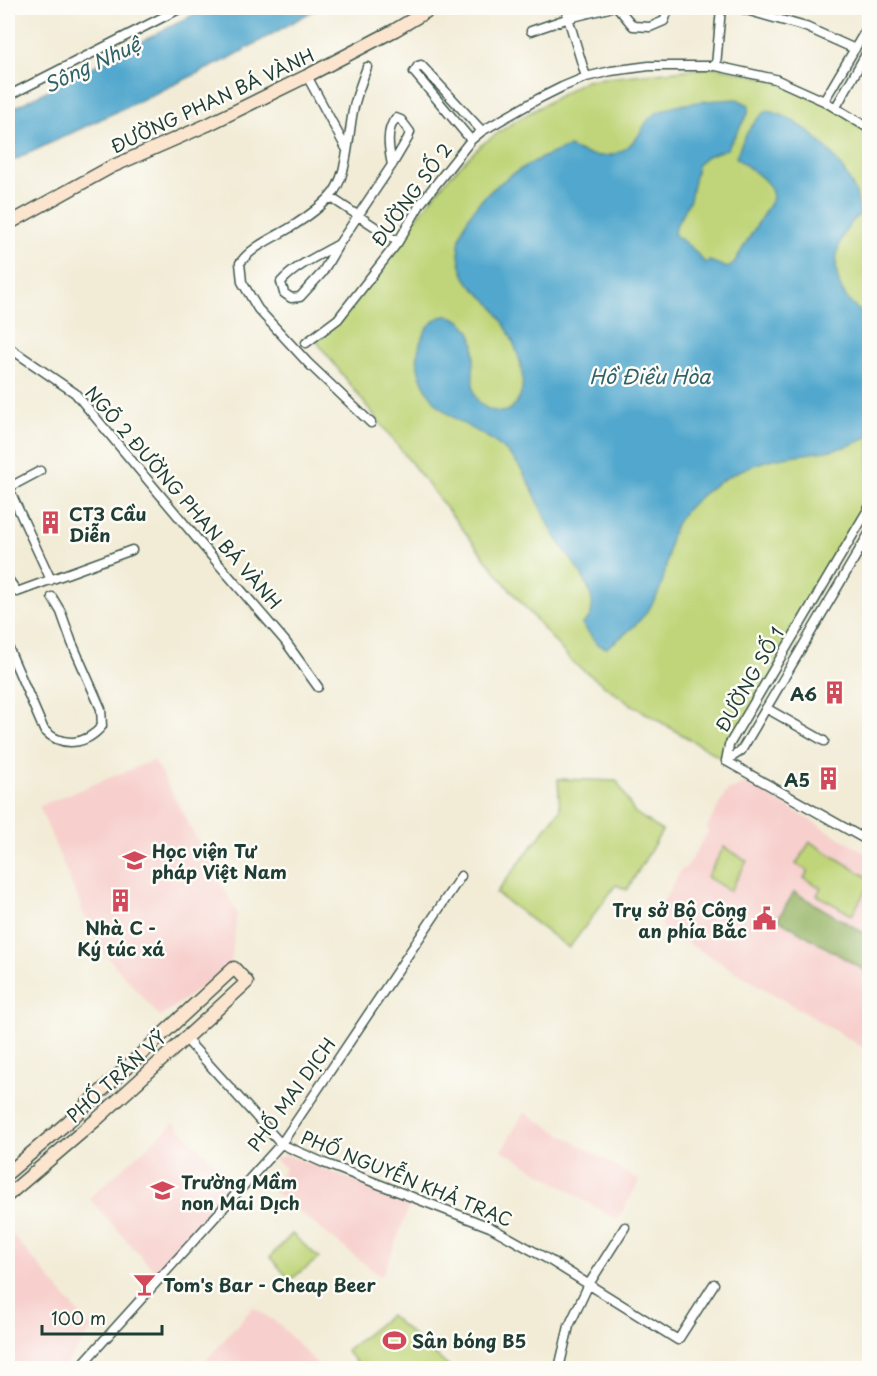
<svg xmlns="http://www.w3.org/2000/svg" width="877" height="1376" viewBox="0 0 877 1376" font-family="'Playpen Sans',sans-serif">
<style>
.built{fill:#f7d0cd}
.green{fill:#c0d579;stroke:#708956;stroke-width:1.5}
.forest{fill:#98b669;stroke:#5c7a4e;stroke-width:1.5}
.water{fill:#51a7cd;stroke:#387280;stroke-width:1.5}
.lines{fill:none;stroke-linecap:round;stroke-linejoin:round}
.street-casing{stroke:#3f574c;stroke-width:11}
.secondary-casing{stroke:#3f574c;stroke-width:15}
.street{stroke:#fff;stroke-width:8}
.secondary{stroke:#fbe5cf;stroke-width:12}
.labels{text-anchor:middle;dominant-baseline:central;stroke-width:5;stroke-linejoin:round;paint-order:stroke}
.street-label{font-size:18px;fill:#1f3d34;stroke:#fdfcf7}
.poi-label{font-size:18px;font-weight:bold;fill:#1f3d34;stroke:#fdfcf7;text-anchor:start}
.water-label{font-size:20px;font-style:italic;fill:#30626a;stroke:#fdfcf7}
</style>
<rect width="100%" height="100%" fill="#fdfcf7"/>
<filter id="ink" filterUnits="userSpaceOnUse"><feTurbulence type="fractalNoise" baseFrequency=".0167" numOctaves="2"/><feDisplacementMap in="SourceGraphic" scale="12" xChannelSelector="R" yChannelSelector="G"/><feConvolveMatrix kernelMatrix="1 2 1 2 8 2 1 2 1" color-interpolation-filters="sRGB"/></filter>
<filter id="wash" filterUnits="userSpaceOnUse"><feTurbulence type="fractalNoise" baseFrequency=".008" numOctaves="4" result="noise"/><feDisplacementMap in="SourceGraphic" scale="24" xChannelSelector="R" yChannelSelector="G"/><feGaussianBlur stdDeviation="1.35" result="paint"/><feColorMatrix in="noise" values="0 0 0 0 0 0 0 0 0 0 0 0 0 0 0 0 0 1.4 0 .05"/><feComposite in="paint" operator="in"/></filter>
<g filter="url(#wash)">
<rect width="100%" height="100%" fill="#f2ecd7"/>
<!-- built -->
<path class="built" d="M 154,760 L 237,913 L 231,966 L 160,1017 L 97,945 L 39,806 Z
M 748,783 L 869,855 L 869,1051 L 662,928 L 659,909 L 681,870 L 686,868 L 708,832 L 707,827 L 727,791 Z
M 524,1112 L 640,1181 L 617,1220 L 502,1150 Z
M 174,1123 L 237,1185 L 155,1272 L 89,1198 Z
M 286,1155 L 411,1202 L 389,1260 L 381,1277 L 273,1191 L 285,1168 L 274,1159 Z
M 8,1229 L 92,1329 L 63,1368 L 16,1368 L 8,1358 Z
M 253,1307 L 279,1324 L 321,1368 L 208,1368 L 202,1365 Z"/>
<!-- green -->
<path class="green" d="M 716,67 L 774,80 L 836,108 L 869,130 L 869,495 L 726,761 L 629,703 L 572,662 L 507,586 L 317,342 L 449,177 L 481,145 L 514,122 L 586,80 Z
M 558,779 L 617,781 L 634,812 L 662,831 L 627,890 L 616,885 L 569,948 L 496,893 L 560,810 Z
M 810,842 L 869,878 L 869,884 L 852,915 L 817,895 L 821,888 L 804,878 L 808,871 L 796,864 Z
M 724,847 L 747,861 L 730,891 L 707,877 Z
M 292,1234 L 319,1258 L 290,1280 L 270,1257 Z
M 390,1315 L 450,1368 L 362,1368 L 346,1351 Z"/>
<!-- forest -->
<path class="forest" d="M 794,892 L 869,936 L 869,973 L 778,919 Z"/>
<!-- water -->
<path class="water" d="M 206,8 L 318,8 L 228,59 L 8,163 L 8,111 Z
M 737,99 L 749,105 L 748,114 L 727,149 L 705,157 L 697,166 L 690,200 L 675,228 L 674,234 L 694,250 L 705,263 L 710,261 L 728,268 L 734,263 L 773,198 C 772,178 748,170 736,157 C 742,140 752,121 767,111 C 803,117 840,158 855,191 C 858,198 858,207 860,214 C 827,242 827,297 869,316 L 869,436 C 839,455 807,451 773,459 C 742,467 717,480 694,502 C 660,534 674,553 660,589 C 649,616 629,632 606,648 L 597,644 L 582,624 C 591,619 593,611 592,601 C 588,576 566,556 554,534 C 539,509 531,477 510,455 C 479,423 436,425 419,372 C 411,345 435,296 465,325 C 488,347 457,392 486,408 C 494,412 505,414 512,408 C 538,383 510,331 494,308 C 482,292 467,289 461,266 C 445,208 522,162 569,147 C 596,160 619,161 639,135 C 643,129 646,120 652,116 C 671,102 715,100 737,99 Z"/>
</g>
<g filter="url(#ink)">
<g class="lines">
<defs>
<path id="street" d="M 565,8 L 586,77
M 618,8 L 633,26 L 650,27 L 664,21 L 669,8
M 739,8 L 806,27 L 855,49
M 531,31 L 569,18 L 609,8
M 716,66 L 721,8
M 367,67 C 362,81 356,96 353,111 C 348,136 348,179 329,198 C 320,207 307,217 296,224 C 277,237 254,244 240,263 L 242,282 L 258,309 L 308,363 L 371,423
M 307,76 L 347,150
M 8,96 L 181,8
M 824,101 L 870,23
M 836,107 L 870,47
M 471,140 L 414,72 L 418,66 L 421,65 L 482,131
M 330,197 L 398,242
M 339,244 C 320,255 296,265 281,282 L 284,293 L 291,298 L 300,297 L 322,273 L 339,244 L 392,165 L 408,138 L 410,132 L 401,120 L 396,118 C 385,130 389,150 392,165
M 306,343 L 338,319 L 398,242 L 421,203 L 471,140 L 482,131 L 538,99 L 562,87 L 586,77 L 611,71 L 649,66 L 716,66 L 775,79 L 824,101 L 870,129
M 8,347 L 75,393 L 203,546 L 285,641 L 318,687
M 8,487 L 51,580
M 8,488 L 40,471
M 860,548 L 870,553
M 8,579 L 17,592 L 132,550
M 8,647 L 44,730 C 62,748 86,745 102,726 L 101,709 L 72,643 L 61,612 L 52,597
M 766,708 L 824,741
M 726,761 L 729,745 L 870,506
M 726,761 L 741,751 L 870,532
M 726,761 L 870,842
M 185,1038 L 281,1144 L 324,1163 L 490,1227 L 551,1261 L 678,1340 L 714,1284
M 79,1368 L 281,1144 L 461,876
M 559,1368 L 569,1326 L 589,1284 L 625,1227"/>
<path id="secondary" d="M 8,224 L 111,167 L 207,125 L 307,76 L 395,30 L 432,8
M 8,1173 L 69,1121 L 234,968 L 247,982 L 96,1120 L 8,1195"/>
</defs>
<!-- street casing -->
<use href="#street" class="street-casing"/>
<!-- secondary casing -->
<use href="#secondary" class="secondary-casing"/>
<!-- street -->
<use href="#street" class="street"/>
<!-- secondary -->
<use href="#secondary" class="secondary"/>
</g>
</g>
<!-- icons -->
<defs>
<symbol id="building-bare" viewBox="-9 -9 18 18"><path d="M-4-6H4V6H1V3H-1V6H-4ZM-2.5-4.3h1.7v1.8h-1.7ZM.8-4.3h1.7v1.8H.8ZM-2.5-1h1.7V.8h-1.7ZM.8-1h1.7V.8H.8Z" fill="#d1495b" stroke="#fdfcf7" stroke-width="2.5" paint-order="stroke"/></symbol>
<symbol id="university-bare" viewBox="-9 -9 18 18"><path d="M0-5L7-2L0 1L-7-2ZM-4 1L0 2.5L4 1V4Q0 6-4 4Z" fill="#d1495b" stroke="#fdfcf7" stroke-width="2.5" paint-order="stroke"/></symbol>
<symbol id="civic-bare" viewBox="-9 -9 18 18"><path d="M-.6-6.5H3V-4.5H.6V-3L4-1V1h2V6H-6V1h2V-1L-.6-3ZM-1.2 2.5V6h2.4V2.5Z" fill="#d1495b" stroke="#fdfcf7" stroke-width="2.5" paint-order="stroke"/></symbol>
<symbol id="school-bare" viewBox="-9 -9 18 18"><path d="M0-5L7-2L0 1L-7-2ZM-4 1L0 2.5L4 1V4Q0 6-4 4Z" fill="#d1495b" stroke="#fdfcf7" stroke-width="2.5" paint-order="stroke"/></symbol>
<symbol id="bar-bare" viewBox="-9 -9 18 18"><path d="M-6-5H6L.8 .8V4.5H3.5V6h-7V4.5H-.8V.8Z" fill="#d1495b" stroke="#fdfcf7" stroke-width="2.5" paint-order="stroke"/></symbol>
<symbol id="stadium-bare" viewBox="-9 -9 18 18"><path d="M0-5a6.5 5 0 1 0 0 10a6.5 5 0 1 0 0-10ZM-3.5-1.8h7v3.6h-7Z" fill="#d1495b" stroke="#fdfcf7" stroke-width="2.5" paint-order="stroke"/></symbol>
</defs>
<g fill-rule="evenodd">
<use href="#building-bare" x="34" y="506" width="33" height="33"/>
<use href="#building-bare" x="818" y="676" width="33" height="33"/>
<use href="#building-bare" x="812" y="762" width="33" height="33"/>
<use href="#university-bare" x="118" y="844" width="33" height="33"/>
<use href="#building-bare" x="104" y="884" width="33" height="33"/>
<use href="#civic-bare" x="748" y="902" width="33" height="33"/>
<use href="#school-bare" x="146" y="1174" width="33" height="33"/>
<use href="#bar-bare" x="128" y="1268" width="33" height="33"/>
<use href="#stadium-bare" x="378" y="1324" width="33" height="33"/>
</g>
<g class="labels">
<!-- street labels -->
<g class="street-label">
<text transform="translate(212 100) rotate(-25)">ĐƯỜNG PHAN BÁ VÀNH</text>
<text transform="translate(411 194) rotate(-54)">ĐƯỜNG SỐ 2</text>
<text transform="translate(184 497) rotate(49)">NGÕ 2 ĐƯỜNG PHAN BÁ VÀNH</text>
<text transform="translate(749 679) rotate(-60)">ĐƯỜNG SỐ 1</text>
<text transform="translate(116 1076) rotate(-42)">PHỐ TRẦN VỸ</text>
<text transform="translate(291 1094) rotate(-54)">PHỐ MAI DỊCH</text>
<text transform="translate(407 1178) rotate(22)">PHỐ NGUYỄN KHẢ TRẠC</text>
</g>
<!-- poi labels -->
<g class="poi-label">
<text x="69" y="513">CT3 Cầu<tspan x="69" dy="21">Diễn</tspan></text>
<text x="817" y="693" text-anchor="end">A6</text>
<text x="810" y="779" text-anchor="end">A5</text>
<text x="152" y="850">Học viện Tư<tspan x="152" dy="21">pháp Việt Nam</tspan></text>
<text x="747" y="909" text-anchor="end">Trụ sở Bộ Công<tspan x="747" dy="21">an phía Bắc</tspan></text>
<text x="121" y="927" text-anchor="middle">Nhà C -<tspan x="121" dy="21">Ký túc xá</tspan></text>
<text x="181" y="1181">Trường Mầm<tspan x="181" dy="21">non Mai Dịch</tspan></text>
<text x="163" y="1284">Tom's Bar - Cheap Beer</text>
<text x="412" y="1340">Sân bóng B5</text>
</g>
<!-- water labels -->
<g class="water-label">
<text transform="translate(92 64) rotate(-25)">Sông Nhuệ</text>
<text x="650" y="376">Hồ Điều Hòa</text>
</g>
</g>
<!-- margin -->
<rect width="877" height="1376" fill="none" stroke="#fdfcf7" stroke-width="30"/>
<!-- scale -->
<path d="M42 1325v9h120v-9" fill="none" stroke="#1f3d34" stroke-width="3"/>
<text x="51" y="1325" font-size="18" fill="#1f3d34" stroke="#fdfcf7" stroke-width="4.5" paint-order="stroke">100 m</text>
</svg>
